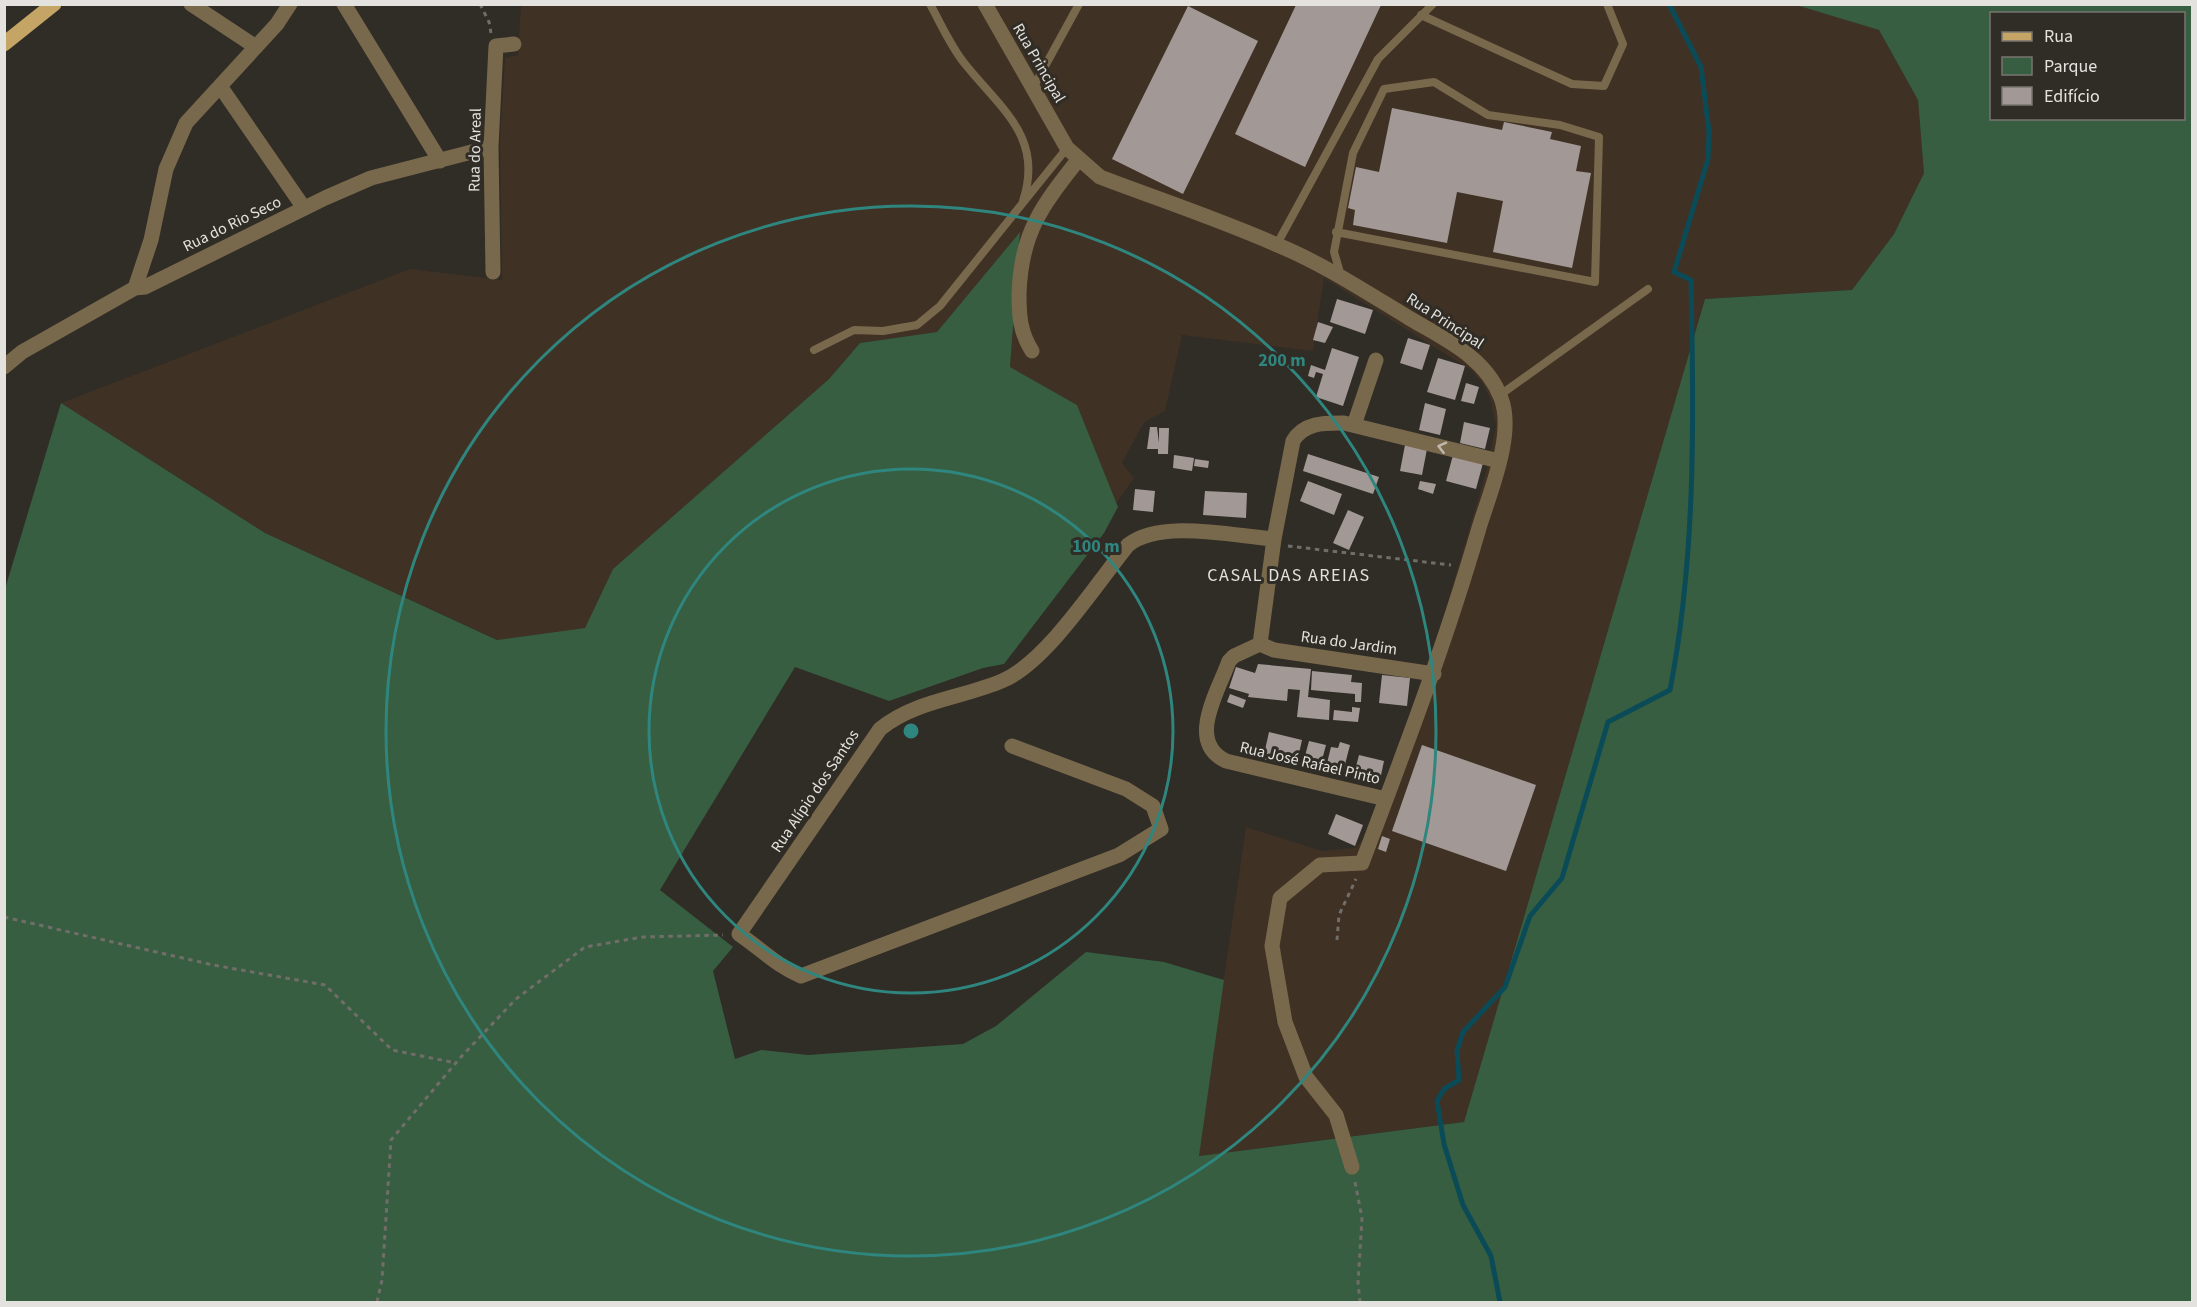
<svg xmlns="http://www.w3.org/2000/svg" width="2197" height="1307" viewBox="0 0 2197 1307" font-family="'Source Sans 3',sans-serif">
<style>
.industrial{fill:#403125}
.green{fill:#375e41;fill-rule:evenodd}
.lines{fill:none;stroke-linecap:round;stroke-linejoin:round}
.stream{stroke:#0b4b58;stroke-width:5}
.building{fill:#a29996}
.path{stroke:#716e69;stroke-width:3;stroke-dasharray:4.5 4.5;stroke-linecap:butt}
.lane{stroke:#79694c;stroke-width:8}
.street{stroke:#79694c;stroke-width:15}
.primary{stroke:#c4a565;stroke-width:15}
.oneway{stroke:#bfb8ab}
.ring{fill:none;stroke:#2f867f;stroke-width:3}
.labels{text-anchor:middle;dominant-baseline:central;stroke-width:6;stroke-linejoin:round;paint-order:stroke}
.street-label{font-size:16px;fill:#e4e2de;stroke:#302c26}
.neighbourhood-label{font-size:18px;letter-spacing:1.5px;fill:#e4e2de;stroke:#302c26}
.centre{fill:#2f867f;stroke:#302c26;stroke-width:3}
.ring-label{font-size:18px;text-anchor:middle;font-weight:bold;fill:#2f867f;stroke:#302c26;stroke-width:6;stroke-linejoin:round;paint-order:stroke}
</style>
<rect width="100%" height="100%" fill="#302c26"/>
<!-- industrial -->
<path class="industrial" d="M 521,5 L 1796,5 L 1879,30 L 1918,100 L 1924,173 L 1894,234 L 1852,290 L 1705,299 L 1464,1122 L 1198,1156 L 1246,827 L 1322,851 L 1355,848 L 1366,837 L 1435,646 L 1486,472 L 1496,426 L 1490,398 L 1483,384 L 1471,370 L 1324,278 L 1313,351 L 1182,335 L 1165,411 L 1144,422 L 1122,463 L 1134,478 L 1116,503 L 1077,405 L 1010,368 L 1019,233 L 937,332 L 860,343 L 829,379 L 613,569 L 585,628 L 498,640 L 265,533 L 61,403 L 410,269 L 502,280 L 500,138 L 505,58 L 518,55 Z"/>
<!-- green -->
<path class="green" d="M 1796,5 L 2192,5 L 2192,1302 L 5,1302 L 5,589 L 61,403 L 265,533 L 497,640 L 585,628 L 613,569 L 829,379 L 860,343 L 937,332 L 1020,232 L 1010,367 L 1077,405 L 1118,507 L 1104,533 L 1004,664 L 983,668 L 889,701 L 795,667 L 660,890 L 733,947 L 713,971 L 735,1059 L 761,1050 L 808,1055 L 963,1044 L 996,1026 L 1086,952 L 1164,962 L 1224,980 L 1199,1156 L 1464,1122 L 1705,299 L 1852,290 L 1894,234 L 1924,173 L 1918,100 L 1879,30 ZM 1992,14 L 2184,14 L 2184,118 L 1992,118 Z"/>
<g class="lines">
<!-- stream -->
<path class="stream" d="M 1500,1302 L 1491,1256 L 1463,1205 L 1444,1144 L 1437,1101 L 1444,1089 L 1459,1080 L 1457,1051 L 1463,1032 L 1505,987 L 1530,916 L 1562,878 L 1608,722 L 1670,690 C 1696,556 1694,416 1691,280 L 1674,272 L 1708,159 L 1709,132 L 1701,67 L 1669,4"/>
</g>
<!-- building -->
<path class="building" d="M 1296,5 L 1381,5 L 1305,167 L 1235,134 Z
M 1188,6 L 1258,41 L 1183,194 L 1112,159 Z
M 1392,108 L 1502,130 L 1504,122 L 1552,132 L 1550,139 L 1581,146 L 1576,171 L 1591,173 L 1572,268 L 1493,252 L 1503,201 L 1457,192 L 1447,243 L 1353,225 L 1355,210 L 1348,208 L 1356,167 L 1379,172 Z
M 1337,299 L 1373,310 L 1365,334 L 1330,322 Z
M 1318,322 L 1333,327 L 1325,343 L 1313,340 Z
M 1408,338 L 1430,345 L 1422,370 L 1400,363 Z
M 1332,348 L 1359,357 L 1343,406 L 1316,397 L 1323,374 L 1316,372 L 1314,378 L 1308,376 L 1311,365 L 1325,370 Z
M 1438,358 L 1465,366 L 1455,400 L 1427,392 Z
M 1466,383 L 1479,387 L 1474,404 L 1461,401 Z
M 1425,403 L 1446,409 L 1440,435 L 1419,430 Z
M 1464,422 L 1490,428 L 1485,449 L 1460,443 Z
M 1150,427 L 1157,427 L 1159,443 L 1159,428 L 1169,428 L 1168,454 L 1158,454 L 1158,449 L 1147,449 Z
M 1405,445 L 1427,449 L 1422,475 L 1400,471 Z
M 1308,454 L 1379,477 L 1373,494 L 1303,471 Z
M 1174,455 L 1194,458 L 1192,471 L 1173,468 Z
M 1453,455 L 1483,463 L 1476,489 L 1446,481 Z
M 1195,459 L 1209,461 L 1208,468 L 1194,466 Z
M 1308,481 L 1342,494 L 1334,515 L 1300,501 Z
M 1420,481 L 1436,484 L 1433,494 L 1418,489 Z
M 1135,489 L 1155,491 L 1153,512 L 1133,510 Z
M 1205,491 L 1247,493 L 1246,518 L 1203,515 Z
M 1348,510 L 1364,517 L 1349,550 L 1333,543 Z
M 1258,664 L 1311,669 L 1308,697 L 1330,700 L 1329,720 L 1297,717 L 1300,690 L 1288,689 L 1287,701 L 1248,697 L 1249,694 L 1229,688 L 1236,667 L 1255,673 Z
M 1312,671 L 1352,675 L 1351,682 L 1362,683 L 1361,702 L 1355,702 L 1355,694 L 1311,690 Z
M 1382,675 L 1410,678 L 1407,706 L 1379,703 Z
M 1230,694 L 1246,700 L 1243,708 L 1227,702 Z
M 1352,707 L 1360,708 L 1358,722 L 1333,720 L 1334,710 L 1352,712 Z
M 1269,732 L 1302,740 L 1296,767 L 1263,759 Z
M 1309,741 L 1326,745 L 1319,771 L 1302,767 Z
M 1340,742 L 1350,745 L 1342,776 L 1325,771 L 1331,747 L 1338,748 Z
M 1422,745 L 1536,785 L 1506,871 L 1392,831 Z
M 1359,755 L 1384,761 L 1379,785 L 1353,778 Z
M 1336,814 L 1363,825 L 1355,846 L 1328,834 Z
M 1382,836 L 1390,839 L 1386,852 L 1378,849 Z"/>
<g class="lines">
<!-- path -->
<path class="path" d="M 480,4 L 489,22 L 491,33
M 1288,546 L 1451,565
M 4,917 L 213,965 L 325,985 L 392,1050 L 456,1063
M 1337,940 L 1339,915 L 1356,879
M 1355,1182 L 1362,1218 L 1358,1283 L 1360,1302
M 377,1302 L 382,1280 L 391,1140 L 460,1058 L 516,999 L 585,947 L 643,937 L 723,935"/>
<!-- lane -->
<path class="lane" d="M 930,4 C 941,24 951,47 965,64 C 1001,109 1044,137 1023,201
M 1421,15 L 1572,84 L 1604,86 L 1623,44 L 1607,4
M 1033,88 L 1079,4
M 1336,232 L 1595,282 L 1599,137 L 1560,125 L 1488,115 L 1434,82 L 1384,89 L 1353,153 L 1334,252 L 1341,276
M 1277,244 L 1378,59 L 1433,4
M 814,350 L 854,330 L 883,331 L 917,325 L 940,306 L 1067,148
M 1500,395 L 1648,289"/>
<!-- street -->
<path class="street" d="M 191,4 L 256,47
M 344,4 L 440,161
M 985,4 L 1067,148 L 1100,177 C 1158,199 1218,219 1275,244 C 1322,263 1366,292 1409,318 C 1444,339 1486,357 1501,398 C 1515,434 1490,492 1479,528 C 1446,642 1404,752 1362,863 L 1320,865 L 1280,898 L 1272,946 L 1285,1022 L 1306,1077 L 1336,1115 L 1352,1167
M 220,86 L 304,208
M 493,272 L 491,147 L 496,46 L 514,44
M 135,288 L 151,240 L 166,169 L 186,123 L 277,24 L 290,4
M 1032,351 C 1020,332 1019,316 1019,294 C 1021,232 1042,206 1078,160
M 4,367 L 22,352 L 135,288 L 145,287 L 325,198 L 371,178 L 491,147
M 1354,425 L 1376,360
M 1260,644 L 1274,539 L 1293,441 C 1304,422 1325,423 1344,423 L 1499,461
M 1260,644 L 1234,656 L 1229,661 C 1218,692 1186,742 1226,761 L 1386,799
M 1260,644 L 1274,650 L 1434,674
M 1012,746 L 1126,789 L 1153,806 L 1161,829 L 1119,855 L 801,976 C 777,966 761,949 739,934 L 880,729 C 915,700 964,698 1004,680 C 1048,660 1097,583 1128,545 C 1161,519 1233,536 1274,539"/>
<!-- primary -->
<path class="primary" d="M 4,44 L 54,4"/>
</g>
<!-- one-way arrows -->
<defs><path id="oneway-chevron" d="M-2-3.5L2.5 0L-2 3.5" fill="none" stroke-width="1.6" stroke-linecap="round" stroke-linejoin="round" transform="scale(1.5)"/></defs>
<use class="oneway" href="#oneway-chevron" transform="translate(1442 447) rotate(-166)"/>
<!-- distance rings -->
<g class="ring">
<circle cx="911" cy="731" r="262"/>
<circle cx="911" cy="731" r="525"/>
</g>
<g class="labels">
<!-- street labels -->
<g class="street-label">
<text transform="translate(1039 63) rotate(60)">Rua Principal</text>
<text transform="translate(475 150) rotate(-89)">Rua do Areal</text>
<text transform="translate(232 224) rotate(-26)">Rua do Rio Seco</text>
<text transform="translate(1445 321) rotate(33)">Rua Principal</text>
<text transform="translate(1349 643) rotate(8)">Rua do Jardim</text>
<text transform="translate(1310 763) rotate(13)">Rua José Rafael Pinto</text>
<text transform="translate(815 791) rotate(-56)">Rua Alípio dos Santos</text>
</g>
<!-- neighbourhood labels -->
<g class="neighbourhood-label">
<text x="1289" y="575">CASAL DAS AREIAS</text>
</g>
</g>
<circle cx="911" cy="731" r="9" class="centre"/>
<g class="ring-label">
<text x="1282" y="366">200 m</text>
<text x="1096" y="552">100 m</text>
</g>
<!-- border -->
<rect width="2197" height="1307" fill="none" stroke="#e4e2de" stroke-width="12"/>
<!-- legend -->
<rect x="1990" y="12" width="195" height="108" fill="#302c26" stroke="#787570" stroke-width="1.5"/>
<rect x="2002" y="32" width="30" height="9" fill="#c4a565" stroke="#787570" stroke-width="1.5"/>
<text x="2044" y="42" font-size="18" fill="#e4e2de">Rua</text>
<rect x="2002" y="57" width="30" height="18" fill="#375e41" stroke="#787570" stroke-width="1.5"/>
<text x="2044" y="72" font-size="18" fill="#e4e2de">Parque</text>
<rect x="2002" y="87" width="30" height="18" fill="#a29996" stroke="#787570" stroke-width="1.5"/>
<text x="2044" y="102" font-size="18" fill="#e4e2de">Edifício</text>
</svg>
